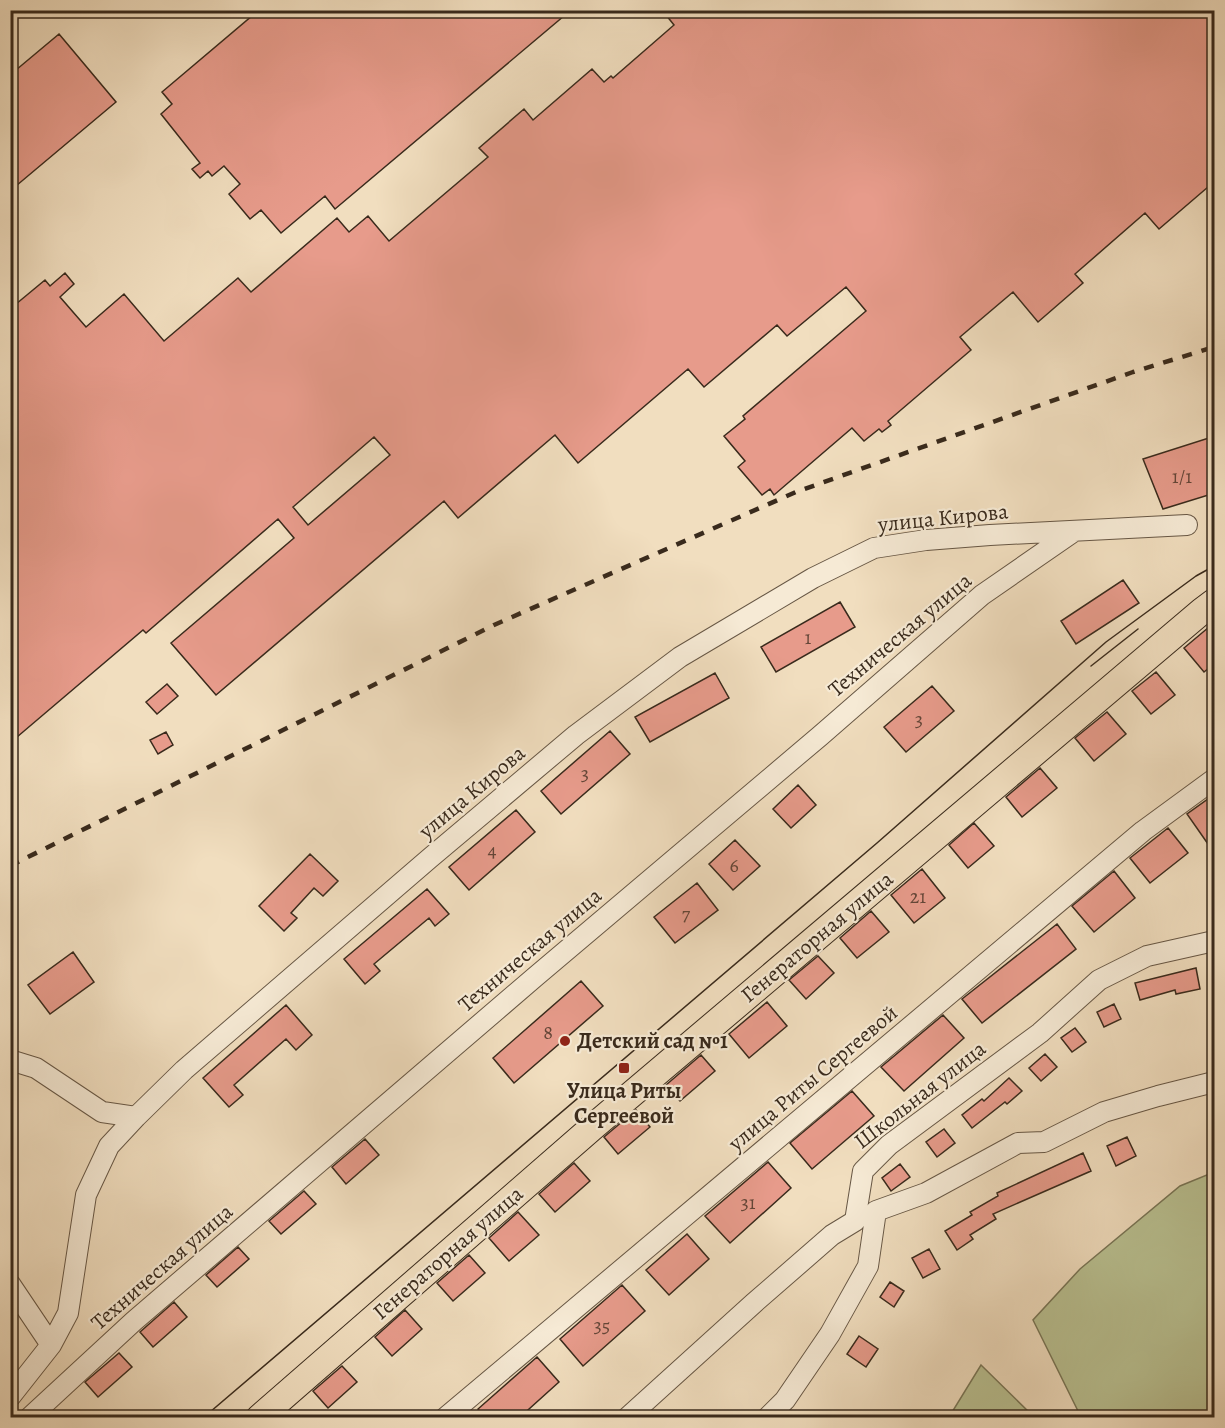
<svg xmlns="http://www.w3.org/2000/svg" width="1225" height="1428" viewBox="0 0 1225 1428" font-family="Alegreya,serif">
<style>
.green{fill:#b9c192;stroke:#797657;stroke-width:1.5}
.building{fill:#e79b8b;stroke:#392a1c;stroke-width:1.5;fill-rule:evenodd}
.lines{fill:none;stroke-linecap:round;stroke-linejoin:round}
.minor-casing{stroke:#675745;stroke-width:22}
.major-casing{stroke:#392a1c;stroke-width:28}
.minor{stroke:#f6ead5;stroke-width:20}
.major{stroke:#f1debf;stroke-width:26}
.tram{stroke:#392a1c;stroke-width:1.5}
.rail{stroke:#392a1c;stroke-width:4.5;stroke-dasharray:10 10;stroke-linecap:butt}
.poi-dot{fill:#8f2418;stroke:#f6ead5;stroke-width:2}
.labels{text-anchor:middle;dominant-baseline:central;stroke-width:4.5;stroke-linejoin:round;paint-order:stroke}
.number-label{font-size:20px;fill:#644638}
.street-label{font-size:22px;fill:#392a1c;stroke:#f6ead5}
.poi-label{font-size:22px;font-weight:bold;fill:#392a1c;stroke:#f6ead5;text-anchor:start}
</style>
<rect width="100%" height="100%" fill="#f1debf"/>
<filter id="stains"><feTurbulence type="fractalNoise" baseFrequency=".00333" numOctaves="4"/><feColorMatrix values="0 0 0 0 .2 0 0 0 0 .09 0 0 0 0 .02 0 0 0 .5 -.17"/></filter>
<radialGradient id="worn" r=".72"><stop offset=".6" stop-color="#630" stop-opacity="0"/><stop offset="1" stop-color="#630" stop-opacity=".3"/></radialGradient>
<!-- green -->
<path class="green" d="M 1214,1172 L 1214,1417 L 1081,1417 L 1033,1320 L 1080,1269 L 1180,1186 Z
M 981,1365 L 1034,1417 L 949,1417 Z"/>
<!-- building -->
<path class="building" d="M 259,10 L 571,10 L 335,209 L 325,196 L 281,233 L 261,210 L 250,219 L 229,194 L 240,184 L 224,166 L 212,176 L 208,171 L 200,178 L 192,169 L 200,163 L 161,114 L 172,104 L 162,92 Z
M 662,10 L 1215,10 L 1215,181 L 1159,229 L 1145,213 L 1075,274 L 1083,283 L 1038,322 L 1013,292 L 960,337 L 971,350 L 888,421 L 891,425 L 882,432 L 879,429 L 864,441 L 852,428 L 774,495 L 770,489 L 762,495 L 738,467 L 745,461 L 724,436 L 745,419 L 743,416 L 866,311 L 846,287 L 787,336 L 777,325 L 704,387 L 688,369 L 578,463 L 555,435 L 458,518 L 444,501 L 216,695 L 171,643 L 294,538 L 278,519 L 146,633 L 143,630 L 10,743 L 10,309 L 45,280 L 50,286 L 65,273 L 74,284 L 60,297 L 86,327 L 124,294 L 164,341 L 238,278 L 251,292 L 337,218 L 349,232 L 368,216 L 389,241 L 488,157 L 479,148 L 524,109 L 533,120 L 592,69 L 604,82 L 611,76 L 613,78 L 674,25 ZM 374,437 L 390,455 L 308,525 L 293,507 Z
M 59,34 L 116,102 L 10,191 L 10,75 Z
M 1215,436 L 1215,493 L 1163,509 L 1143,459 Z
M 1123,580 L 1139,603 L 1076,644 L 1061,621 Z
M 840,602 L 855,627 L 776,672 L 761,647 Z
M 1215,622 L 1215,663 L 1204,672 L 1184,648 Z
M 1156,672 L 1175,695 L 1151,714 L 1132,691 Z
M 715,673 L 729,698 L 650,742 L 635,717 Z
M 167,684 L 178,696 L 157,714 L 146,702 Z
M 932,686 L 954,711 L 906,752 L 884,727 Z
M 1107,712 L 1126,734 L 1094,761 L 1075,738 Z
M 610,731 L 630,754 L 561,814 L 541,791 Z
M 166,732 L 173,745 L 158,754 L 150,740 Z
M 1040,768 L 1057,788 L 1022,817 L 1006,797 Z
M 798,785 L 816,805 L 791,828 L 773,809 Z
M 1215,794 L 1215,854 L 1187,814 Z
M 516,810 L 535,832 L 469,890 L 449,867 Z
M 974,823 L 994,846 L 968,868 L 949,845 Z
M 1168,828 L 1188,853 L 1150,883 L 1130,858 Z
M 735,840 L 760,866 L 733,890 L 709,864 Z
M 310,854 L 338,881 L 323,896 L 314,888 L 291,913 L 297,918 L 284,931 L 259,906 Z
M 922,869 L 945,898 L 914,923 L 891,895 Z
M 1114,871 L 1135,898 L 1094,932 L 1072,906 Z
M 697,883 L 718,910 L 675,943 L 654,917 Z
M 427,889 L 449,914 L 435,926 L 429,918 L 374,964 L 380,971 L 365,984 L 344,959 Z
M 871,911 L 889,932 L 857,958 L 840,938 Z
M 1057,924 L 1076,949 L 982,1023 L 962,999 Z
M 73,952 L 94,982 L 50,1014 L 28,985 Z
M 818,956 L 834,973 L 806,999 L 789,980 Z
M 1196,968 L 1200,989 L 1176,994 L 1175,990 L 1140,1000 L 1135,983 Z
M 581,981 L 603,1006 L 514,1083 L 493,1058 Z
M 767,1002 L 787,1026 L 749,1058 L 729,1034 Z
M 1114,1004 L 1121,1019 L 1104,1027 L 1097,1012 Z
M 286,1005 L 312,1035 L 296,1050 L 286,1039 L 234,1085 L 243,1095 L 229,1107 L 203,1078 Z
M 943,1015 L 964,1038 L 904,1091 L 881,1067 Z
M 1075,1028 L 1086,1042 L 1072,1052 L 1061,1038 Z
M 1045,1054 L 1057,1067 L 1041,1081 L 1029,1068 Z
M 701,1055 L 715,1071 L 680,1101 L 666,1085 Z
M 1009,1078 L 1022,1091 L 1007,1104 L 1005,1102 L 972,1128 L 962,1115 L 982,1099 L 984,1101 Z
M 852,1091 L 874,1116 L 812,1169 L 790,1143 Z
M 636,1110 L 650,1127 L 618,1154 L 604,1137 Z
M 944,1129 L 955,1143 L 937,1157 L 926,1142 Z
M 1127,1137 L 1136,1156 L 1116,1166 L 1107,1146 Z
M 365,1139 L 379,1155 L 346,1184 L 332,1167 Z
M 1083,1153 L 1091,1171 L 993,1214 L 996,1219 L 970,1235 L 973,1239 L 957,1250 L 945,1231 L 972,1215 L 970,1212 L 998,1196 L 997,1193 Z
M 768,1162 L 791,1188 L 730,1243 L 705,1216 Z
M 574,1163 L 590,1181 L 555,1212 L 539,1194 Z
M 900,1164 L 910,1177 L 891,1191 L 882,1178 Z
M 304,1191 L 316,1204 L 281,1234 L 269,1221 Z
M 518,1212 L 539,1235 L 509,1261 L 489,1238 Z
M 687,1234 L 709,1259 L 669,1295 L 646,1270 Z
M 238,1247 L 249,1259 L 217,1287 L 206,1275 Z
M 929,1249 L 940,1269 L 923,1278 L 912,1258 Z
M 469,1255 L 485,1273 L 453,1301 L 437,1283 Z
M 890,1282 L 904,1291 L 894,1307 L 880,1297 Z
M 622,1285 L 645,1311 L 583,1366 L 560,1339 Z
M 174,1302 L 187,1317 L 153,1347 L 140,1332 Z
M 405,1310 L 422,1329 L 392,1356 L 375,1337 Z
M 859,1336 L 878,1349 L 866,1367 L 847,1354 Z
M 119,1353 L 132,1367 L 98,1397 L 85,1382 Z
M 537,1357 L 559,1382 L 519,1418 L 485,1418 L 478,1409 Z
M 342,1366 L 357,1382 L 328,1408 L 313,1391 Z"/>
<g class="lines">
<defs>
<path id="minor" d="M 10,1060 L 36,1068 L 102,1112 L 136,1117
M 10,1284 L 51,1345
M 10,1397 L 51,1345 L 68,1313 L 86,1195 L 109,1146 L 136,1117 L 184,1070 L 430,858 L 576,735 L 680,657 L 813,578 L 874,548 L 926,540 L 990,535 L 1187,525
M 29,1418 L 134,1321 L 535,977 L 820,736 L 982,595 L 1073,532
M 445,1418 L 1143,831 L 1214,779
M 627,1418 L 754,1303 L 832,1235 L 855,1221 L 863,1171 L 889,1145 L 1040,1033 L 1099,980 L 1147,956 L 1214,941
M 767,1418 L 785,1400 L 830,1334 L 868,1266 L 876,1211 L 926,1193 L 1018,1143 L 1044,1142 L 1104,1112 L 1158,1096 L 1214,1082"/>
<path id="major" d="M 259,1418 L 594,1126 L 1202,611 L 1214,602"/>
</defs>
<!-- minor casing -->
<use href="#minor" class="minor-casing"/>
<!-- major casing -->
<use href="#major" class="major-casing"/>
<!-- minor -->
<use href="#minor" class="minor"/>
<!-- major -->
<use href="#major" class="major"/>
<!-- tram -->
<path class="tram" d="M 1091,666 L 1138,629
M 203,1418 L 877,843 L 1106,642 L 1196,576 L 1214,566"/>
<!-- rail -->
<path class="rail" d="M 10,866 L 494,625 L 796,492 L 1133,372 L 1214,347"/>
</g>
<!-- markers -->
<g class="poi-dot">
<circle cx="565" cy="1041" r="6"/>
<rect x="618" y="1062" width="12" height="12" rx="3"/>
</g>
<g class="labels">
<!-- number labels -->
<g class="number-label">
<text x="1182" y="476">1/1</text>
<text x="808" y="637">1</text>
<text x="919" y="719">3</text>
<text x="585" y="773">3</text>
<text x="492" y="850">4</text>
<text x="734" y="865">6</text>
<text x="918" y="896">21</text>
<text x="686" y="913">7</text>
<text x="548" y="1032">8</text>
<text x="748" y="1202">31</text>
<text x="602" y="1325">35</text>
</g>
<!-- street labels -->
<g class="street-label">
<text transform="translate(943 518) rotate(-6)">улица Кирова</text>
<text transform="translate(900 635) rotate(-40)">Техническая улица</text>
<text transform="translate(472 792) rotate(-40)">улица Кирова</text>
<text transform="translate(817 937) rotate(-40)">Генераторная улица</text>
<text transform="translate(530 950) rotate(-40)">Техническая улица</text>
<text transform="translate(813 1078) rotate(-40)">улица Риты Сергеевой</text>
<text transform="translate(920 1095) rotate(-38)">Школьная улица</text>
<text transform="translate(448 1253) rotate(-41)">Генераторная улица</text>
<text transform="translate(162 1267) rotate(-41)">Техническая улица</text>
</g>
<!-- poi labels -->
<g class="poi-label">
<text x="577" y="1041">Детский сад №1</text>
<text x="624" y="1091" text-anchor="middle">Улица Риты<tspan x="624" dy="25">Сергеевой</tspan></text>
</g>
</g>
<!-- margin -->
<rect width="1225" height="1428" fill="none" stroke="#f1debf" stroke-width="36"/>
<rect x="12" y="12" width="1201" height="1404" fill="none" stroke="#392a1c" stroke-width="3"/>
<rect x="18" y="18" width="1189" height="1392" fill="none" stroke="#392a1c" stroke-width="1.5"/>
<rect width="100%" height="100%" filter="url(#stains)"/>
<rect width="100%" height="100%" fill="url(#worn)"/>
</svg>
